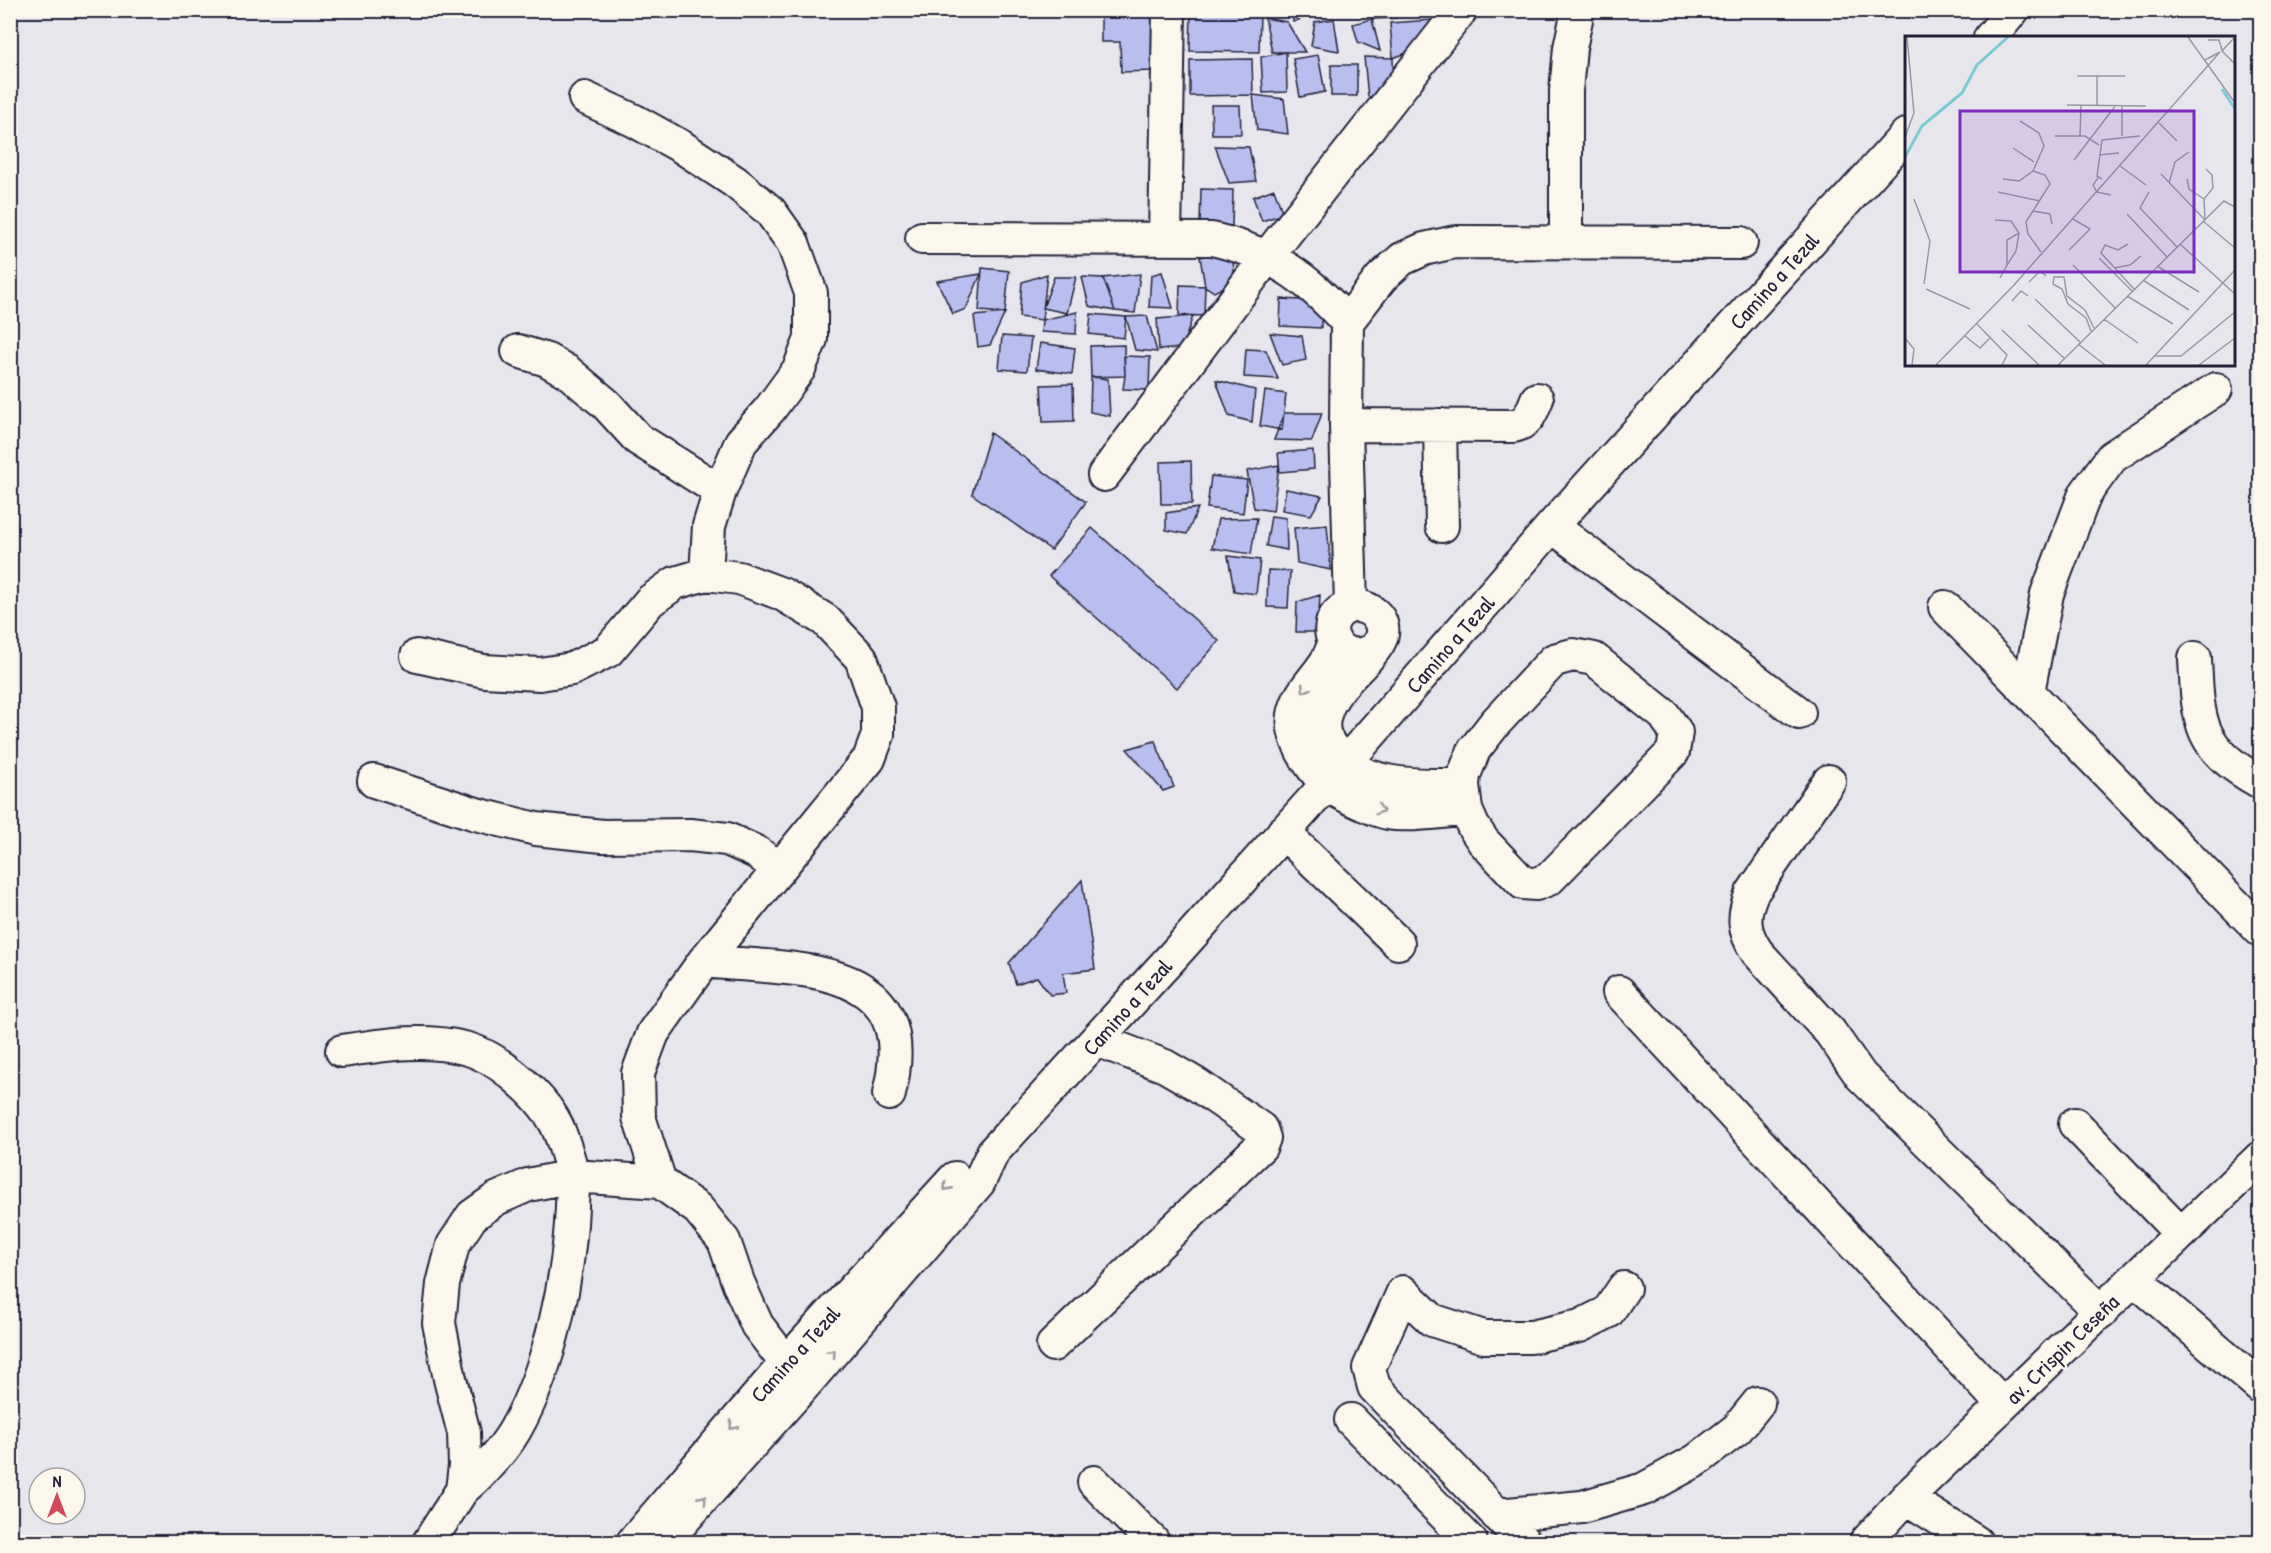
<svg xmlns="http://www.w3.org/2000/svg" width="2271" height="1553" viewBox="0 0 2271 1553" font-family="'Patrick Hand',sans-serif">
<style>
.building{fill:#b8bff0;stroke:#22223b;stroke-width:1.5}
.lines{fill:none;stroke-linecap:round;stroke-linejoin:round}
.minor-casing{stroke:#22223b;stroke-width:36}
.minor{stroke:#fbf7ec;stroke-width:32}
.oneway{stroke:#99979c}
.labels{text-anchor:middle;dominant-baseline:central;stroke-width:4.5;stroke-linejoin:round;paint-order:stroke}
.street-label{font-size:22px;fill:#22223b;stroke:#fbf7ec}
.inset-river{fill:none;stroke:#7bcbd4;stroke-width:3}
.inset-road{fill:none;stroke:#9898a6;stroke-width:1.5}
.view{fill:#7b2cbf;fill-opacity:0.15;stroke:#7b2cbf;stroke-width:3}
.inset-edge{fill:none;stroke:#22223b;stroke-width:3}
</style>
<rect width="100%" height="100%" fill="#e7e6ed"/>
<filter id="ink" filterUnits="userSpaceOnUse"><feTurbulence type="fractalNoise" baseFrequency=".0167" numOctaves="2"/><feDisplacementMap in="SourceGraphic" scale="12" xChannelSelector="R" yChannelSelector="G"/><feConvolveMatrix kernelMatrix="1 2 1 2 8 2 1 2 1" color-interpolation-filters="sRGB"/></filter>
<g filter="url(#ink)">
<!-- building -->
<path class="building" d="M 1101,10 L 1152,10 L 1153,71 L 1121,72 L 1120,42 L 1101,42 Z
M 1191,10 L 1260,11 L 1259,52 L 1190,51 Z
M 1292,10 L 1323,10 L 1323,11 L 1293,22 Z
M 1373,10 L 1396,10 L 1396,18 L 1372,19 Z
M 1410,10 L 1438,10 L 1438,14 L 1410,16 Z
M 1265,18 L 1287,22 L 1305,52 L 1272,52 Z
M 1334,19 L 1339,51 L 1311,46 L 1315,22 Z
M 1372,19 L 1380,51 L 1358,42 L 1353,24 Z
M 1432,20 L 1423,47 L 1393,58 L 1390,23 Z
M 1286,52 L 1287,92 L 1263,93 L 1261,57 Z
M 1318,55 L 1325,92 L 1300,97 L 1293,59 Z
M 1364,57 L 1393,58 L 1394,95 L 1368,97 Z
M 1252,59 L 1253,95 L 1190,96 L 1190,60 Z
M 1331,65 L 1357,65 L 1357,96 L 1331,96 Z
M 1253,95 L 1284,99 L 1288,134 L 1257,130 Z
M 1211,105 L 1240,105 L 1241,134 L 1212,134 Z
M 1215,146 L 1249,147 L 1256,181 L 1229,183 Z
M 1201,189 L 1233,190 L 1232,226 L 1200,225 Z
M 1274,189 L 1283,214 L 1262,221 L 1253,197 Z
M 1232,250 L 1235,282 L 1214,292 L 1205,286 L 1200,257 Z
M 982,268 L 1009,271 L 1005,313 L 979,311 Z
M 1162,272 L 1173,308 L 1149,307 L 1151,275 Z
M 981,274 L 966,309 L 953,314 L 937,281 Z
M 1047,274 L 1042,320 L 1019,317 L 1022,282 Z
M 1140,274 L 1135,313 L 1115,311 L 1103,278 Z
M 1054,277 L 1076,277 L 1067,313 L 1043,308 Z
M 1082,277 L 1103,278 L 1115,311 L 1089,306 Z
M 1180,285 L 1205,286 L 1204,316 L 1179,315 Z
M 1281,299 L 1321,301 L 1321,328 L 1280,326 Z
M 1077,312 L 1076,334 L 1041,332 L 1042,320 Z
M 1005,313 L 990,345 L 978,347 L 974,316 Z
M 1091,314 L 1126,317 L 1124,338 L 1089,334 Z
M 1147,316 L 1157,352 L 1135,350 L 1126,317 Z
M 1193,316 L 1182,348 L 1159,350 L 1157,319 Z
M 1270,333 L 1302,336 L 1306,360 L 1282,365 Z
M 1002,336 L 1031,338 L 1027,371 L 999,369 Z
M 1040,343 L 1075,348 L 1072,374 L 1036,369 Z
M 1124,345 L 1125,376 L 1091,377 L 1090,346 Z
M 1246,349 L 1266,350 L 1278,379 L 1244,377 Z
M 1124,356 L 1150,357 L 1149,390 L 1123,389 L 1125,376 Z
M 1091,377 L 1108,379 L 1110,416 L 1090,412 Z
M 1216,380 L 1255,390 L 1252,422 L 1229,416 Z
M 1073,384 L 1074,421 L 1043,422 L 1041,385 Z
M 1265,391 L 1286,394 L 1282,430 L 1260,426 Z
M 1284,413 L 1322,413 L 1312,441 L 1274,440 Z
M 990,433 L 1086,502 L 1051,550 L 972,494 Z
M 1313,450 L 1314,469 L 1280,472 L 1278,453 Z
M 1191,461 L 1192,504 L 1161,504 L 1160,462 Z
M 1279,465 L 1273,511 L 1254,508 L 1247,471 Z
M 1211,476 L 1247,480 L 1243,513 L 1207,508 Z
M 1286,489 L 1322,496 L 1311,515 L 1282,510 Z
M 1198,508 L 1187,534 L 1166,530 L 1166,513 Z
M 1271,516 L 1286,518 L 1287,550 L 1266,546 Z
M 1257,518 L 1251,554 L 1212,548 L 1218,519 Z
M 1327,525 L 1331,570 L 1297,563 L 1294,528 Z
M 1092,528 L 1219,641 L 1177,688 L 1049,576 Z
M 1228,556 L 1260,560 L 1256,594 L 1234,591 Z
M 1268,570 L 1290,571 L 1288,608 L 1267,607 Z
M 1320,595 L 1318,632 L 1296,632 L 1297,602 Z
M 1155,741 L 1174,787 L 1163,791 L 1127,749 Z
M 1082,880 L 1095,969 L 1063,973 L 1066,993 L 1050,995 L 1037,977 L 1016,984 L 1009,963 Z"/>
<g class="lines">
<defs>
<path id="minor" d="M 1990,38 L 2013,10
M 585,98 L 635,121 L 682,147 L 735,182 L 770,211 L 793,243 L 811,293 L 811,339 L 799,369 L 770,409 L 741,442 L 720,491 L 709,526 L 706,574
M 922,238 L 1212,239 C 1273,253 1306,276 1347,322
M 1165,239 L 1169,10
M 1566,241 L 1566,91 L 1570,48 L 1578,10
M 518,351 L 547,360 L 568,372 L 606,404 L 638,439 L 720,491
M 1346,425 L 1513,426 C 1529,423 1531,413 1537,399
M 1440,425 L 1442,526
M 1104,475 L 1267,257 L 1461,10
M 1552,526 L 1799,713
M 1351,606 L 1346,425 L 1347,322 L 1381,278 L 1402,259 L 1424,249 L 1455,242 L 1741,243
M 1945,607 L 2260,930
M 1334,640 C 1331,669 1299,685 1294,715 C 1290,739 1310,767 1326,783 C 1335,792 1375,811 1388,813 C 1409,817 1444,811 1466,810
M 1373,650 C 1336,668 1317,624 1344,609 C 1364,598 1392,620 1379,642 C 1366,665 1339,681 1328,706 C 1320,725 1322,736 1335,752 C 1367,789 1418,785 1463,785
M 1573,655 L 1594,659 L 1664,715 L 1676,732 L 1673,752 L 1549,879 L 1536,884 L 1523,883 L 1483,841 L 1473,826 L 1466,810 L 1463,785 L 1464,775 L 1474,750 L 1495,723 L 1554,660 Z
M 417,656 L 484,671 L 540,674 L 572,669 L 608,651 L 650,601 L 675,583 L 706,574 L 739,578 L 782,594 L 825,620 L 861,658 L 878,707 L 878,735 L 869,759 L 704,961 L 653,1033 L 638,1073 L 639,1117 L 660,1182 L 698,1209 L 724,1241 L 738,1282 L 757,1325 L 786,1363 L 807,1382
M 2195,658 C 2198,725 2199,748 2260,782
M 2028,692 L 2047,594 L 2085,494 L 2112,457 L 2216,389
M 374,781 L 476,814 L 536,829 L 603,836 L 690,835 L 727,839 L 756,852 L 779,868
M 1829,781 L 1752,893 C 1742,916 1743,931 1757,952 L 1830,1032 L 1861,1076 L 2101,1312
M 1283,832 L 1398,943
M 704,961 C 796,971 923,958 889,1094
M 1619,992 L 2003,1405
M 342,1051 C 383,1045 423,1038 464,1048 C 496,1055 541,1095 556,1124 C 562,1136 570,1162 573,1176 C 574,1186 572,1197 572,1207 C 569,1277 550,1369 515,1430 C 501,1454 483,1472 462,1490
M 2075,1124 L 2181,1234
M 2134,1279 L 2260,1387
M 1053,1345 L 1261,1146 L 1264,1138 L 1261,1129 L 1196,1084 L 1165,1066 L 1097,1040
M 1351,1420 L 1471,1542
M 1094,1482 L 1153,1542
M 1906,1498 L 1976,1542
M 1497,1515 L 1582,1507 L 1644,1489 L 1697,1460 L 1737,1429 L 1758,1403
M 429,1542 L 462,1490 L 465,1466 L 464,1433 L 450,1379 L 439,1323 L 443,1284 L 453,1245 L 472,1216 L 496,1199 L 528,1185 L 573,1176 L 660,1182
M 633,1542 L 786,1363 L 955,1178
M 664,1542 L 807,1382 L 979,1182 L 993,1152 L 1172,957 L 1327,784 L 1552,526 L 1906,135
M 1524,1542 L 1374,1387 L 1369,1368 L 1403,1292 L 1432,1320 L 1484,1337 L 1531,1337 L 1580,1326 L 1608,1312 L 1624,1288
M 1866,1542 L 1906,1498 L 2260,1158"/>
</defs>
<!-- minor casing -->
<use href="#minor" class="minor-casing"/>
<!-- minor -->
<use href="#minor" class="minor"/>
</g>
<!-- one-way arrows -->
<defs><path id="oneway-chevron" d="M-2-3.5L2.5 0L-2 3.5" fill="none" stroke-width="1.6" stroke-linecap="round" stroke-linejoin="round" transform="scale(1.5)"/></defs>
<g class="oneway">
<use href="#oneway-chevron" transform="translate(1305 689) rotate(122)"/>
<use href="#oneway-chevron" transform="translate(1380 810) rotate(18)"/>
<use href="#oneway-chevron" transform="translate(947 1187) rotate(132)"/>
<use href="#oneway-chevron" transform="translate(832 1353) rotate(-49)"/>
<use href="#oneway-chevron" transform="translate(733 1426) rotate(131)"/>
<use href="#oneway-chevron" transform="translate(703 1499) rotate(-48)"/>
</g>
</g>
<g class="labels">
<!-- street labels -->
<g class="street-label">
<text transform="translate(1774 281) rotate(-48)">Camino a Tezal</text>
<text transform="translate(1450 644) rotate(-49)">Camino a Tezal</text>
<text transform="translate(1127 1007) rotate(-48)">Camino a Tezal</text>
<text transform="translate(2062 1349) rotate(-44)">av. Crispin Ceseña</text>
<text transform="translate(795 1354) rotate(-48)">Camino a Tezal</text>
</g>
</g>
<!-- overview -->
<g transform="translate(1905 36)">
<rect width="330" height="330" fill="#e7e6ed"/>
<path class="inset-river" d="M 317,53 L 330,73M 0,121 L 17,90 L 57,57 L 72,29 L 103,1"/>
<path class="inset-road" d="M 283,1 L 330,67M 330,1 L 317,15 L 330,28M 303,4 L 314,4 L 317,14M 172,40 L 220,40M 162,69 L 241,70M 192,69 L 192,40M 254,87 L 272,105M 150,100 L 180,100 L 194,109M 175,100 L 176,69M 217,100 L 217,70M 0,101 L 9,77 L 2,1M 108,112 L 129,126M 194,119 L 214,117M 169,124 L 211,69M 215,130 L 241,149M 128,135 L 140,139 L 145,148 L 121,186 L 123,198 L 136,216M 256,138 L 300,184M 193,142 L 188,149 L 192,156 L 206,159M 98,143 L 114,145 L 128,135 L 139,110 L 134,97 L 115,85M 197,143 L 192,140 L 197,104 L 235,100M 282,143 L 284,153 L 299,163M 264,147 L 270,126 L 284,116M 93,156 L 135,165M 244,156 L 235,172 L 272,211M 9,163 L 25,205 L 19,248M 128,175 L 145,178 L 147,188M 222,178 L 262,221M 90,184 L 106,185 L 114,197 L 111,215 L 102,229M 300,184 L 299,163 L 308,152 L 307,139 L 301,133M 298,185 L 330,212M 223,208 L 213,214 L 200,209 L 196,217 L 229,253M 275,208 L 330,258M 164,214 L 185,193 L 168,183M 194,222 L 227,255M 168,229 L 210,272M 252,230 L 294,256M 209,232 L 225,229 L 236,220M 95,242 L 102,229 L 102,204 L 114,197M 238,244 L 284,274M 124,246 L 135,235 L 141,240M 109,249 L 315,16 L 300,24M 21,253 L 65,273M 222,260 L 268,288M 130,263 L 175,306M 107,265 L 116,255 L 123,260M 199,283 L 233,307M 72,288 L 102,319 L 97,329M 123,289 L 159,322M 97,294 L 134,329M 186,295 L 181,282 L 163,268 L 157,253 L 148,248 L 149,241 L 159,241 L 162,260 L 180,274 L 189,292M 60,300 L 75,312 L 85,302M 0,302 L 9,313 L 7,329M 173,308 L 200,329M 250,320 L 276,320 L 330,276M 31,329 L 111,247M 153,329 L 319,165 L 330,171M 241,329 L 330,234M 294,329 L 330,302"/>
<path class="view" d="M 55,75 L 289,75 L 289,236 L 55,236 Z"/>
<rect width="330" height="330" class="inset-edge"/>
</g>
<!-- margin -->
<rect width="2271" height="1553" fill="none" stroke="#fbf7ec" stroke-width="36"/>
<rect x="18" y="18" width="2235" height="1517" fill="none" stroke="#22223b" stroke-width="2" filter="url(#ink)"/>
<!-- north arrow -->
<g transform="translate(57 1496)"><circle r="28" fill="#fbf7ec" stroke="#a4a2a5" stroke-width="1.5"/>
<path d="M0-4.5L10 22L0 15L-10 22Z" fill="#d1495b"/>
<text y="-9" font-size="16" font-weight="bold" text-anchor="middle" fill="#22223b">N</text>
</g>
</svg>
